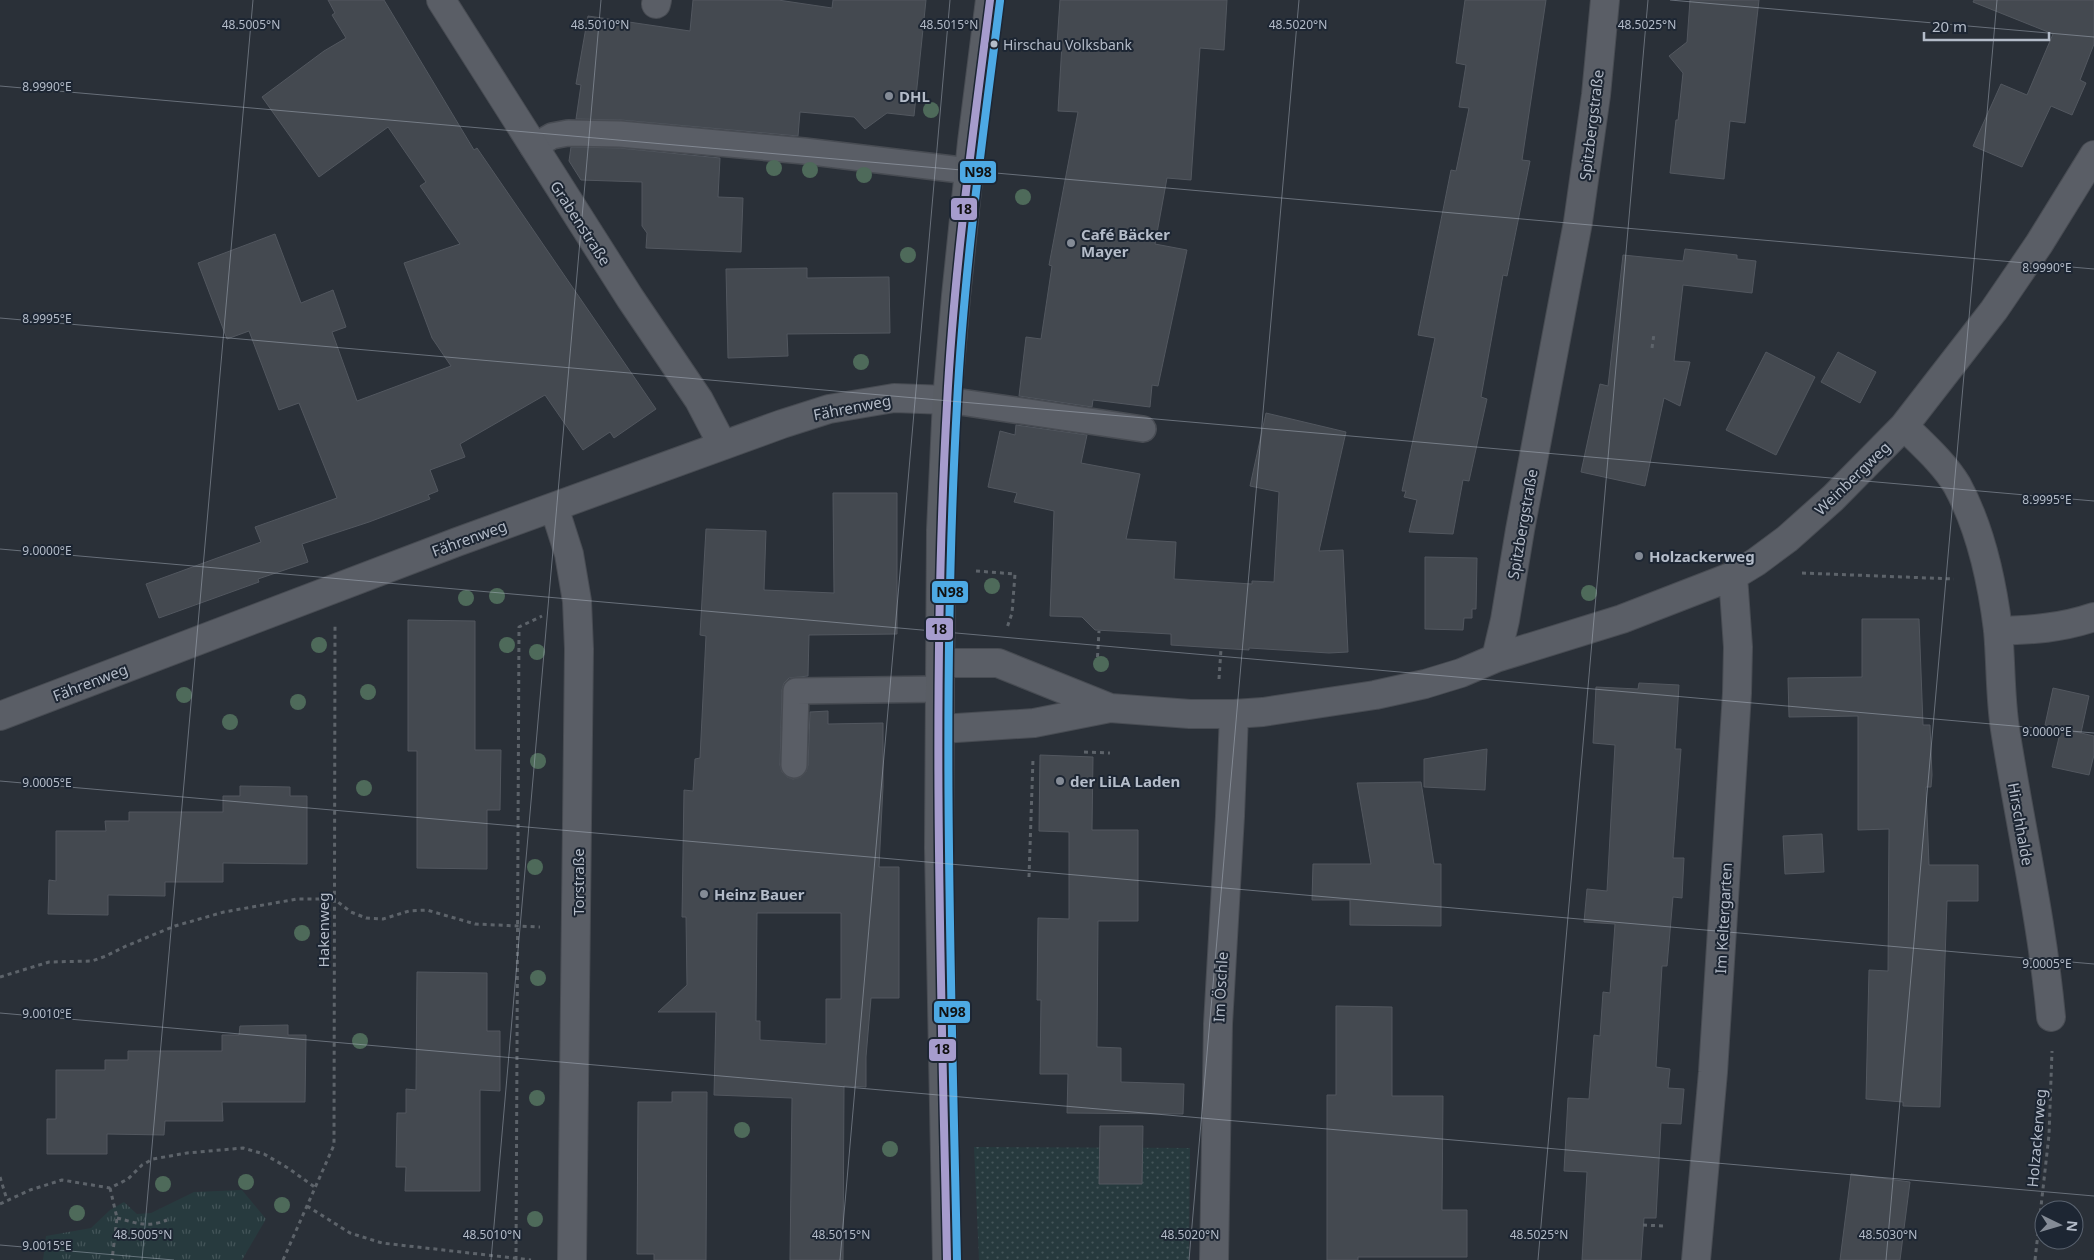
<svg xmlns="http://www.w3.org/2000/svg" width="2094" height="1260" viewBox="0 0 2094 1260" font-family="'Noto Sans',sans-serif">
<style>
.grass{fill:url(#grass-dots)}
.park{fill:url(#park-tufts)}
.building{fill:#444950;stroke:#52575f;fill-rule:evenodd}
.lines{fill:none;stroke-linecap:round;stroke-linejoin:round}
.service-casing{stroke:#484c53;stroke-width:28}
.minor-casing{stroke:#484c53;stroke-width:30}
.secondary-casing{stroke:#484c53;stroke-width:30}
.path{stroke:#5d636a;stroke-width:3;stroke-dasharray:4 4;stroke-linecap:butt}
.service{stroke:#5a5e66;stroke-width:25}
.minor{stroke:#5a5e66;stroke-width:28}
.secondary{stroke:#595d64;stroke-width:28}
.bus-1-casing{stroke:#1d2633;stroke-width:11}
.bus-2-casing{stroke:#1d2633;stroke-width:11}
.bus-1{stroke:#a69ccd;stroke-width:8}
.bus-2{stroke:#4da9e4;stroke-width:8}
.tree{fill:#4e6a5a}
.ticks{fill:none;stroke:#b4bcc9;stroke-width:1;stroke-opacity:0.45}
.bus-dot{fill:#b4bcc9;stroke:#1d2633;stroke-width:2}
.poi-dot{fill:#848b96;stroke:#1d2633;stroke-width:2}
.labels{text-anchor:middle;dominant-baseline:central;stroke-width:4;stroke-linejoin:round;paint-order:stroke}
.bus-label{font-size:14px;fill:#b4bcc9;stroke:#1d2633;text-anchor:start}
.poi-label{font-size:15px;font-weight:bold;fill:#b4bcc9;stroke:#1d2633;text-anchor:start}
.street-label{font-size:15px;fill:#b4bcc9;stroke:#1d2633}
.ticks-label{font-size:12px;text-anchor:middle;fill:#b4bcc9;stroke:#1d2633;stroke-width:4;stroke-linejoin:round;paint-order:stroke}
.line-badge{stroke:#1d2633;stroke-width:2}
.pale-badge-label{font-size:14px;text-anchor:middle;font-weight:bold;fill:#111}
</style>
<defs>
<pattern id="grass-dots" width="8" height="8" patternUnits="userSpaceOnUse" patternTransform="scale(1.25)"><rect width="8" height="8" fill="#273a3e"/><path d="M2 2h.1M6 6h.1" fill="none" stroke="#445559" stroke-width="1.8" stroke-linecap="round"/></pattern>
<pattern id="park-tufts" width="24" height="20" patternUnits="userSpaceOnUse" patternTransform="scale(1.25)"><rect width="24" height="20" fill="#273a3e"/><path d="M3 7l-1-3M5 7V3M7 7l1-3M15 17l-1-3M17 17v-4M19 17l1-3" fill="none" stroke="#445559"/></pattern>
</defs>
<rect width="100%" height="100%" fill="#2a3038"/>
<!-- grass -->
<path class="grass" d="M 974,1147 L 1190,1148 L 1189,1260 L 979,1260 Z"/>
<!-- park -->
<path class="park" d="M 242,1190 L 266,1219 L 242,1260 L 43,1260 L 46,1236 L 91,1228 L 110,1210 L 124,1202 L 137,1214 L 151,1213 L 194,1192 Z"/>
<!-- building -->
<path class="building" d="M 328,0 L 384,0 L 474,150 L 477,148 L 656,409 L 614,438 L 610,432 L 583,450 L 545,395 L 460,444 L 465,457 L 430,470 L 438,491 L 428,495 L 430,499 L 369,522 L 302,544 L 308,562 L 258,579 L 259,582 L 159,618 L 146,584 L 261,542 L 255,527 L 337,498 L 299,403 L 279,410 L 249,331 L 227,339 L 198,263 L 275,234 L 301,303 L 333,290 L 346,327 L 332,332 L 357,401 L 451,366 L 432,338 L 404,263 L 460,244 L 420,186 L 426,182 L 388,127 L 319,177 L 262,97 L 324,51 L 346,38 L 332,15 L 335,13 Z
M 693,0 L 778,0 L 832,8 L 833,0 L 926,0 L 914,116 L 887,113 L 865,129 L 854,117 L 800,112 L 798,136 L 621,120 L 576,119 L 581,85 L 576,84 L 588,16 L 690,31 Z
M 1060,0 L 1227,0 L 1224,50 L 1200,48 L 1191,180 L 1167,178 L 1155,244 L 1187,250 L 1158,386 L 1152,385 L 1150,407 L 1093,400 L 1092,407 L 1019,396 L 1026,337 L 1041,339 L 1052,266 L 1049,265 L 1078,112 L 1058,111 L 1062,44 L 1057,44 Z
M 1465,0 L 1546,0 L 1522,160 L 1530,161 L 1507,276 L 1503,275 L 1481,397 L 1487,399 L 1469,481 L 1463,480 L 1453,534 L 1409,532 L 1417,500 L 1404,497 L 1406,491 L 1402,491 L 1435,338 L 1418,335 L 1451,170 L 1456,171 L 1469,108 L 1459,107 L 1466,65 L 1456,63 Z
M 1690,0 L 1759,0 L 1745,123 L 1730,121 L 1724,179 L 1670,173 L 1676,120 L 1678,120 L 1683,73 L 1669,56 L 1687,42 Z
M 1974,0 L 2094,0 L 2094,44 L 2080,80 L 2086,83 L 2072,115 L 2051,106 L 2022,167 L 1973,146 L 2001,84 L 2027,95 L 2053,34 L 1973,2 Z
M 571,147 L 619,148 L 720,158 L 718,197 L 743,198 L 741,252 L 646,248 L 647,233 L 642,226 L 642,182 L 581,180 L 569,161 Z
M 1685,249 L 1737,255 L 1737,259 L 1756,261 L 1752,293 L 1683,285 L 1674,361 L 1690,362 L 1680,406 L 1664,398 L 1645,486 L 1581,472 L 1600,384 L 1608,386 L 1623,255 L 1683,261 Z
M 807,268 L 807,278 L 889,277 L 890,333 L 787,334 L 788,356 L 728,358 L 726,269 Z
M 1766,352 L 1815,377 L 1776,455 L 1726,430 Z
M 1838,352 L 1876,372 L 1860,403 L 1821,382 Z
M 1266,413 L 1346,432 L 1319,551 L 1343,550 L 1348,652 L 1329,653 L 1249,648 L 1249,650 L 1171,645 L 1171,634 L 1095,630 L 1082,617 L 1050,616 L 1054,511 L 1014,502 L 1017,493 L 988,487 L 1000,431 L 1015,435 L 1016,425 L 1087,435 L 1081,463 L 1140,474 L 1126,539 L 1176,542 L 1174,579 L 1252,584 L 1252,581 L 1274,582 L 1279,492 L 1250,486 Z
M 833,493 L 897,493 L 897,634 L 809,635 L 808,676 L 789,678 L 784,683 L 782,690 L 780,765 L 782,772 L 787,777 L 793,779 L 801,777 L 806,772 L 808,765 L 810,712 L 828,711 L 828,724 L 883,723 L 883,787 L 879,867 L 899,867 L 899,998 L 871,998 L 866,1057 L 866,1087 L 844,1086 L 843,1260 L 790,1260 L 792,1098 L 714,1095 L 716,1012 L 658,1012 L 687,985 L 686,917 L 682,917 L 684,790 L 693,791 L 695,759 L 700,758 L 706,636 L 700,635 L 706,529 L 766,531 L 764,590 L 834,593 ZM 757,913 L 841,913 L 841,999 L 826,999 L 826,1044 L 760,1040 L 760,1021 L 756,1021 Z
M 1425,557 L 1477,558 L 1476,609 L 1472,609 L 1472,618 L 1464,618 L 1463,630 L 1425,629 Z
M 1862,619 L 1919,619 L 1923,725 L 1930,725 L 1932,775 L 1931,787 L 1926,787 L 1929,865 L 1978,865 L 1978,901 L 1947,901 L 1940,1107 L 1903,1106 L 1903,1102 L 1866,1099 L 1869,970 L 1888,971 L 1889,829 L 1858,830 L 1858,716 L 1789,717 L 1788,678 L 1862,677 Z
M 408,620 L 475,621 L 475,750 L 501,750 L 500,810 L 487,810 L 487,869 L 417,868 L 417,751 L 408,751 Z
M 1639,683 L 1679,685 L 1675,749 L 1681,749 L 1673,858 L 1684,858 L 1682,898 L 1673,897 L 1667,966 L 1662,966 L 1656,1067 L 1670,1069 L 1668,1088 L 1684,1089 L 1681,1124 L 1661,1123 L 1656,1218 L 1644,1218 L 1641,1260 L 1582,1260 L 1587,1172 L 1564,1171 L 1568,1098 L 1589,1099 L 1594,1035 L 1600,1036 L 1603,992 L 1610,993 L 1615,924 L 1584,922 L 1587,889 L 1607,891 L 1615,745 L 1593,743 L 1596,687 L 1638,689 Z
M 2053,688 L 2089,696 L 2081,733 L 2094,736 L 2094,755 L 2089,775 L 2052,767 L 2061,729 L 2081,733 L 2045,725 Z
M 1487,749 L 1485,790 L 1424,787 L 1424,759 Z
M 1040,755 L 1093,757 L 1092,830 L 1138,830 L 1138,921 L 1098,921 L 1097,1047 L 1121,1048 L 1121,1082 L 1184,1084 L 1183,1114 L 1067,1113 L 1068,1074 L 1040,1074 L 1041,1000 L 1037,1000 L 1038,918 L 1069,919 L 1069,832 L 1039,831 Z
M 1421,782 L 1434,864 L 1441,864 L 1441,926 L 1350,925 L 1350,900 L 1312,900 L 1313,864 L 1371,864 L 1357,783 Z
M 240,786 L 290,787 L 290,796 L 307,796 L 307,864 L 223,863 L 223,882 L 165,882 L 165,896 L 108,895 L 108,915 L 48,914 L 49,880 L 56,881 L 56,831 L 106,831 L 105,821 L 129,821 L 129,812 L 223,812 L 223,796 L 240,796 Z
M 1822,834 L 1824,872 L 1785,874 L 1783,836 Z
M 417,972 L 487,973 L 487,1031 L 500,1031 L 500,1091 L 480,1090 L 480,1191 L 405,1191 L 406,1167 L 396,1167 L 397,1113 L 406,1113 L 406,1089 L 416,1090 Z
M 1336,1006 L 1392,1007 L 1392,1096 L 1443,1096 L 1442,1210 L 1467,1210 L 1467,1257 L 1358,1257 L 1358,1260 L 1327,1260 L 1327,1095 L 1336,1095 Z
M 288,1025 L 288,1035 L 306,1035 L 305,1102 L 222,1102 L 223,1121 L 165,1121 L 164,1135 L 107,1134 L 107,1154 L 47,1154 L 47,1119 L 56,1119 L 56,1070 L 105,1070 L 105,1060 L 128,1060 L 128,1051 L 222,1051 L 222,1035 L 239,1035 L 240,1026 Z
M 672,1092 L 707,1092 L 706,1260 L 654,1260 L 654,1254 L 637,1254 L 638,1102 L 672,1102 Z
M 1100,1126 L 1143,1126 L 1142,1184 L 1099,1184 Z
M 1851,1174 L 1910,1182 L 1900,1260 L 1840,1260 Z"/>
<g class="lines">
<defs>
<path id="service" d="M 533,147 L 552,136 L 568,133 L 620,134 L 804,151 L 969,171
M 947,400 L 1143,429
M 794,765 L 796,691 L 941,689"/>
<path id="minor" d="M 441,0 L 630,298 L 699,400 L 722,444
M 656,4 L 657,0
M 1904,426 C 1922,444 1944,463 1957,485 C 1981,529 1992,581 1998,630 C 2001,663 2000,696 2005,729 C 2020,825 2042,920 2051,1017
M 554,507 L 569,554 L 577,601 L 579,649 L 572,1260
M 1998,631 C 2031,630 2062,628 2094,617
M 1496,658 L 1505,620 L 1520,530 L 1578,222 L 1596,95 L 1605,0
M 941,663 L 998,663 L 1110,708 L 1190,714 L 1234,714 L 1263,712 L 1375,695 L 1425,684 L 1461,673 L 1496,658 L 1622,619 L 1733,576 L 1756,562 L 1787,539 L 1833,498 L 1904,426 L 1994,310 L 2039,244 L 2094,155
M 0,716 L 457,542 L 782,424 L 829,409 L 894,398 L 947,400
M 941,729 L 1034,723 L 1110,708
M 1214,1260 L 1218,1024 L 1230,816 L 1234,714
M 1696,1260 L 1713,1072 L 1737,693 L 1738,647 L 1733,576"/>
<path id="secondary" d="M 947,1260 L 939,848 L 941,530 L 947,400 L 956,296 L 972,142 L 990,0"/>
</defs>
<!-- service casing -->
<use href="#service" class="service-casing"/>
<!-- minor casing -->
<use href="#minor" class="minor-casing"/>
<!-- secondary casing -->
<use href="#secondary" class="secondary-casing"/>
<!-- path -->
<path class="path" d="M 1652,348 L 1654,334
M 976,571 L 1015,574 L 1012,613 L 1007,628
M 1802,573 L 1954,579
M 1097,665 L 1099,631
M 1219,679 L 1221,649
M 1084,752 L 1110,753
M 1029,877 L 1033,759
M 0,977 L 49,962 L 92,961 L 106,956 L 126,946 L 175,926 L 224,912 L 297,899 L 334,899 L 351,912 L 366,918 L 383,919 L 409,911 L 427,910 L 475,924 L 540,927
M 0,1177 L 7,1200
M 110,1188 L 117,1218 L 112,1260
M 0,1204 L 30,1190 L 62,1180 L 110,1188 L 128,1179 L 142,1165 L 153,1159 L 187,1153 L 243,1148 L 264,1154 L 288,1168 L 316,1188
M 307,1206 L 350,1233 L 382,1243 L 531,1260
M 117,1218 C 137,1223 147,1228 167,1220
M 1643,1225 L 1663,1226
M 283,1260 L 334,1145 L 335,626
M 516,1260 L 519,627 L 542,616
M 2035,1260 L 2049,1135 L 2052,1051"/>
<!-- service -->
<use href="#service" class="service"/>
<!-- minor -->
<use href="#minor" class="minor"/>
<!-- secondary -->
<use href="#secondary" class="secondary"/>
<defs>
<path id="bus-1" d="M 947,1260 C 941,975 931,689 947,404 C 954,269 973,134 990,0"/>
<path id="bus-2" d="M 957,1260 C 951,975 941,689 957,404 C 964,270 983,135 1000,1"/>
</defs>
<!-- bus-1 casing -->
<use href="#bus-1" class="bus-1-casing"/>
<!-- bus-2 casing -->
<use href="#bus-2" class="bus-2-casing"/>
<!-- bus-1 -->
<use href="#bus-1" class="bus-1"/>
<!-- bus-2 -->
<use href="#bus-2" class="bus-2"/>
</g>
<!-- trees -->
<g class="tree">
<circle cx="931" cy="110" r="8"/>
<circle cx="774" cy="168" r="8"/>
<circle cx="810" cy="170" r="8"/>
<circle cx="864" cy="175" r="8"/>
<circle cx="1023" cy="197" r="8"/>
<circle cx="908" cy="255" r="8"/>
<circle cx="861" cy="362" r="8"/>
<circle cx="992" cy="586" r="8"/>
<circle cx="1589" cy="593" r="8"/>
<circle cx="497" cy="596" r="8"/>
<circle cx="466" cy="598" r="8"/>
<circle cx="319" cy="645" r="8"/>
<circle cx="507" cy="645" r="8"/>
<circle cx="537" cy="652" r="8"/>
<circle cx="1101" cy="664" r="8"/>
<circle cx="368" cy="692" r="8"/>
<circle cx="184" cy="695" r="8"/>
<circle cx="298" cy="702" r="8"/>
<circle cx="230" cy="722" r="8"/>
<circle cx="538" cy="761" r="8"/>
<circle cx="364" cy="788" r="8"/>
<circle cx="535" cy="867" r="8"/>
<circle cx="302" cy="933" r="8"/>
<circle cx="538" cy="978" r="8"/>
<circle cx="360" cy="1041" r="8"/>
<circle cx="537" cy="1098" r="8"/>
<circle cx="742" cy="1130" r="8"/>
<circle cx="890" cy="1149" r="8"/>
<circle cx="246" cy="1182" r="8"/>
<circle cx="163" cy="1184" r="8"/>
<circle cx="282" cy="1205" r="8"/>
<circle cx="77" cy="1213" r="8"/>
<circle cx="535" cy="1219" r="8"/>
</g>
<!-- ticks -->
<path class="ticks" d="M 1670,0 L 2094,37M 0,86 L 2094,269M 0,318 L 2094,501M 0,549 L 2094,733M 0,781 L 2094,964M 0,1013 L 2094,1196M 0,1245 L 174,1260M 142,1260 L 253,0M 491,1260 L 601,0M 840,1260 L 950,0M 1189,1260 L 1299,0M 1538,1260 L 1648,0M 1886,1260 L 1997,0"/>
<!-- markers -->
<circle class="bus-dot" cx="994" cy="44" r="4.5"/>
<g class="poi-dot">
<circle cx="889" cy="96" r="5"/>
<circle cx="1071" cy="243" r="5"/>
<circle cx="1639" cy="556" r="5"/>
<circle cx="1060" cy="781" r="5"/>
<circle cx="704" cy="894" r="5"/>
</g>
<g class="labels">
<!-- bus labels -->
<g class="bus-label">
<text x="1003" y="44">Hirschau Volksbank</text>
</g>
<!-- poi labels -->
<g class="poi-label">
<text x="899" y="96">DHL</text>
<text x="1081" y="234">Café Bäcker<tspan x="1081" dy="17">Mayer</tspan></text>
<text x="1649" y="556">Holzackerweg</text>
<text x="1070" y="781">der LiLA Laden</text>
<text x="714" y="894">Heinz Bauer</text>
</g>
<!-- street labels -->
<g class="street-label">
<text transform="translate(1591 125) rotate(-83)">Spitzbergstraße</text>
<text transform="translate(581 223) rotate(57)">Grabenstraße</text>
<text transform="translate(852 407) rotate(-11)">Fährenweg</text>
<text transform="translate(1852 478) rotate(-44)">Weinbergweg</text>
<text transform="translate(1522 524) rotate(-80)">Spitzbergstraße</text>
<text transform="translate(469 538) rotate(-20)">Fährenweg</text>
<text transform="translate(90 682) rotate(-21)">Fährenweg</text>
<text transform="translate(2021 824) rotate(80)">Hirschhalde</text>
<text transform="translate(578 882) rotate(-90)">Torstraße</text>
<text transform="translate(1723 918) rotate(-87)">Im Keltergarten</text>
<text transform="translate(323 930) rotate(-90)">Hakenweg</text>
<text transform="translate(1220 987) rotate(-87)">Im Öschle</text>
<text transform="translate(2036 1138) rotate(-85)">Holzackerweg</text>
</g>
</g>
<g class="ticks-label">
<text x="251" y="29">48.5005°N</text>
<text x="600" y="29">48.5010°N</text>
<text x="949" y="29">48.5015°N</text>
<text x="1298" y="29">48.5020°N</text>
<text x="1647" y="29">48.5025°N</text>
<text x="47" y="91">8.9990°E</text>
<text x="2047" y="272">8.9990°E</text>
<text x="47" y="323">8.9995°E</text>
<text x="2047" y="504">8.9995°E</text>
<text x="47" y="555">9.0000°E</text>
<text x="2047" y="736">9.0000°E</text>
<text x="47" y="787">9.0005°E</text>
<text x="2047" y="968">9.0005°E</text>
<text x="47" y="1018">9.0010°E</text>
<text x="143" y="1239">48.5005°N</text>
<text x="492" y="1239">48.5010°N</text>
<text x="841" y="1239">48.5015°N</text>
<text x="1190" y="1239">48.5020°N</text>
<text x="1539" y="1239">48.5025°N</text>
<text x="1888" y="1239">48.5030°N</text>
<text x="47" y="1250">9.0015°E</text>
</g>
<g class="line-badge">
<rect x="959" y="160" width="38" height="24" rx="5" fill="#4da9e4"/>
<rect x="950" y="197" width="28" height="24" rx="5" fill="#a69ccd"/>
<rect x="931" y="580" width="38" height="24" rx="5" fill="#4da9e4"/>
<rect x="925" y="617" width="29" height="24" rx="5" fill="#a69ccd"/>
<rect x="933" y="1000" width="38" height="24" rx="5" fill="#4da9e4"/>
<rect x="928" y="1038" width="29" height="24" rx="5" fill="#a69ccd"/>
</g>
<g class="pale-badge-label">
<text x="978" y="177">N98</text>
<text x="964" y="214">18</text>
<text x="950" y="597">N98</text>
<text x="939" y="634">18</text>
<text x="952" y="1017">N98</text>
<text x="942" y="1054">18</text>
</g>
<!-- north arrow -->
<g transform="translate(2059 1225) rotate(95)"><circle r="24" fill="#1d2633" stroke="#59626f"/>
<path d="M0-4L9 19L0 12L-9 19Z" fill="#848b96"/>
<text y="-8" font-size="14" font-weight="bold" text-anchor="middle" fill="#b4bcc9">N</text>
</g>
<!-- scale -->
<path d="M1924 32v8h125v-8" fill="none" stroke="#b4bcc9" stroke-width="2.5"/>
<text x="1932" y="32" font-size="15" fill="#b4bcc9" stroke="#1d2633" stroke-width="4" paint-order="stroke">20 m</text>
</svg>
